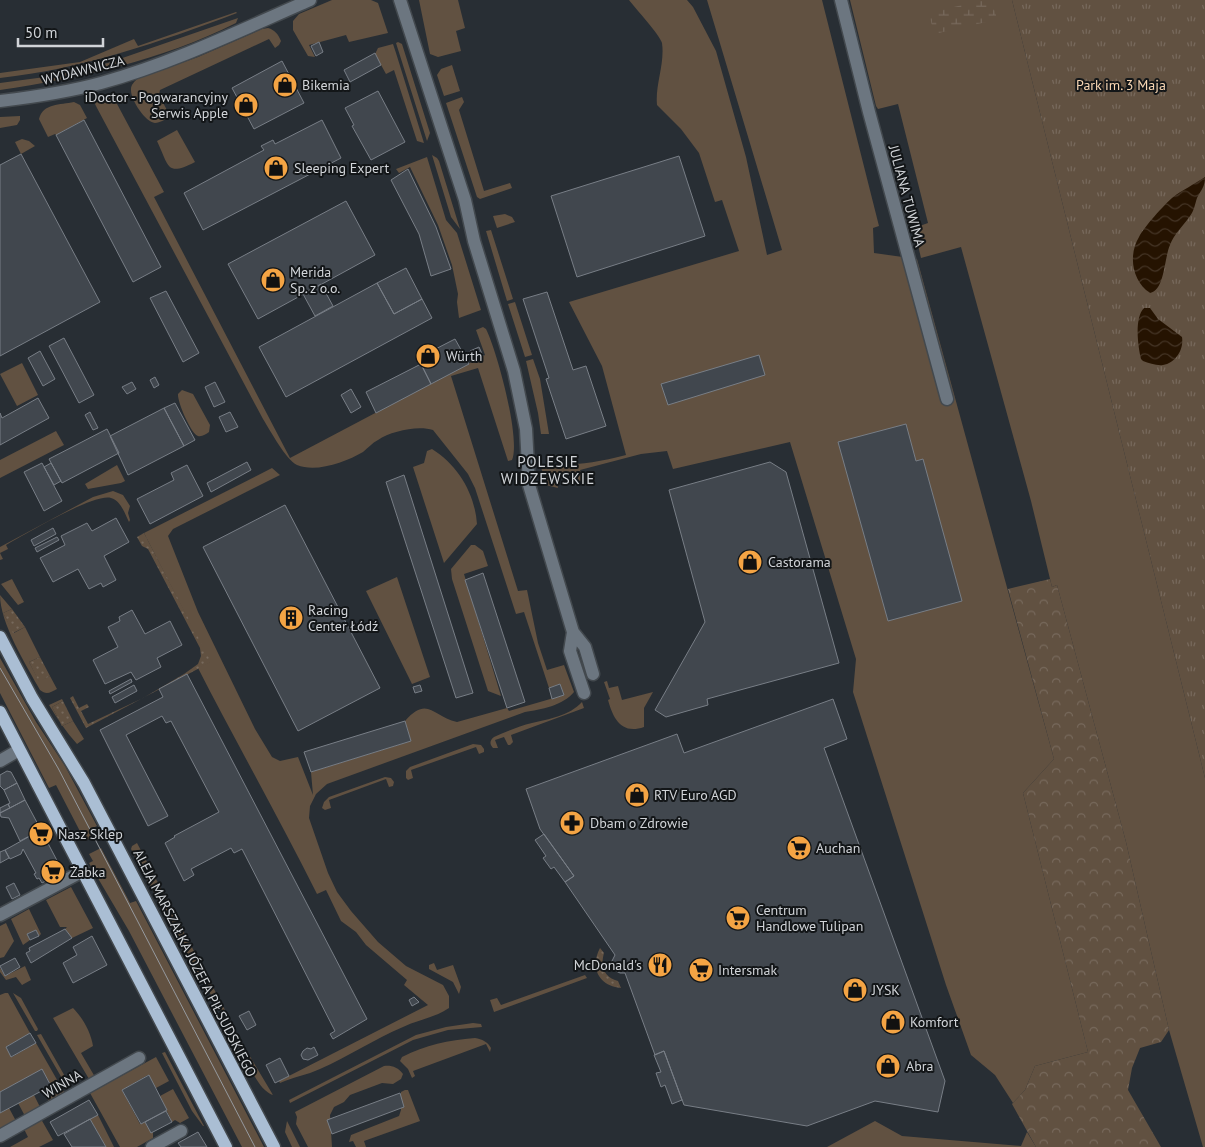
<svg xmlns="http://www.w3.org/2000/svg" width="1205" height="1147" viewBox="0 0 1205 1147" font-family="'PT Sans',sans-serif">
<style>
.grass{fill:#615141}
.forest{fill:url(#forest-crowns)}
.wetland{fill:url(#wetland-marsh)}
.park{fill:url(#park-tufts)}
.garden{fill:url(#garden-dots)}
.water{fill:url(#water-waves)}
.building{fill:#41474e;stroke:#787e86}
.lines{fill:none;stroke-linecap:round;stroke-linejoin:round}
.minor-casing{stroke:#43494e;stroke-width:15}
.major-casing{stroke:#43494e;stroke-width:15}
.minor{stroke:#6c7680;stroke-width:12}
.major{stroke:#aabed4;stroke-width:12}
.tram{stroke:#969a9f;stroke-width:1}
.labels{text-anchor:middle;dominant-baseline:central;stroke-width:4;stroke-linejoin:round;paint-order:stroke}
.street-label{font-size:14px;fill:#d1d4d8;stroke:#131618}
.poi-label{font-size:14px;fill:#d1d4d8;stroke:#131618;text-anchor:start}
.park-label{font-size:14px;fill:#fad8b5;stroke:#131618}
.neighbourhood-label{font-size:15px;letter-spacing:1px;fill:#d1d4d8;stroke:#131618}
</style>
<defs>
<pattern id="forest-crowns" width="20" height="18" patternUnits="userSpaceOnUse" patternTransform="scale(1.25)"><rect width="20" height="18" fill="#615141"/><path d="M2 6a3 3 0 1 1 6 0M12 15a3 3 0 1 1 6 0" fill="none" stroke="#77695c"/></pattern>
<pattern id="wetland-marsh" width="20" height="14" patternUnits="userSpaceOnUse" patternTransform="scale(1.25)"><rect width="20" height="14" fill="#615141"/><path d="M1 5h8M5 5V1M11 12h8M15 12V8" fill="none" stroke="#77695c"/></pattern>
<pattern id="park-tufts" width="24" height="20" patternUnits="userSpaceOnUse" patternTransform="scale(1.25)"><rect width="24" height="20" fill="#615141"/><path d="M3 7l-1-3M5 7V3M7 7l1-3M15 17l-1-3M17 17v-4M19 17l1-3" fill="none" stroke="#77695c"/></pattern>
<pattern id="garden-dots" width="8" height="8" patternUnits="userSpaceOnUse" patternTransform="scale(1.25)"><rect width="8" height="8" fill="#615141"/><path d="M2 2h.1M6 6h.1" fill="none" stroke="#77695c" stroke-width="1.8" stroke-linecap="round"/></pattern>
<pattern id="water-waves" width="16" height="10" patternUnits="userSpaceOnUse" patternTransform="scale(1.25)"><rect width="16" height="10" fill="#251301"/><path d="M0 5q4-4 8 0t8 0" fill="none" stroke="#443425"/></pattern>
</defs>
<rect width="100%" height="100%" fill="#282e34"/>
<!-- grass -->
<path class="grass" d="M 332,0 L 371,0 L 378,3 L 388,33 L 349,42 L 346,35 L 309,45 L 315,57 L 308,56 L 293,30 L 293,21 L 299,14 Z
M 419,0 L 458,0 L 465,28 L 456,31 L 461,51 L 438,57 L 430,54 Z
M 629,0 L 687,0 L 693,7 L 716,51 L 746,157 L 767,255 L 782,250 L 707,0 L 822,0 L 879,226 L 873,228 L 874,253 L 917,259 L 1054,759 L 1023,793 L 1088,1052 L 1035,1066 L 1025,1090 L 1013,1103 L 995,1075 L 971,1055 L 946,985 L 853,692 L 856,659 L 790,442 L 673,469 L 667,451 L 641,454 L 580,470 L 583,480 L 575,482 L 571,473 L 556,478 L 558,488 L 546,485 L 541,467 L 543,464 C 574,466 595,463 626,455 L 602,366 L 569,302 L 739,251 L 722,200 L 715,202 L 699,153 L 681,129 L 657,105 C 655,85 665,64 662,43 C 660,35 635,8 629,0 Z
M 850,0 L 1012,0 L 1205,778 L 1205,1147 L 1203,1147 L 1169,1030 L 1126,842 L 1057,585 L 1052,587 L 1031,501 L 961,247 L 921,258 L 914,228 L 928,223 L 898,104 L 878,109 L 876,106 Z
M 236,12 L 237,13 C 160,42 82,69 0,78 L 0,73 L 80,62 L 134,39 L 138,46 Z
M 238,18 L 236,23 C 162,60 81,78 0,90 L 0,83 L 45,77 L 108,63 Z
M 268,28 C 275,30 278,34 281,41 L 279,45 L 275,48 L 269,39 L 160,90 L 159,95 L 170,116 C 166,119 160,123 155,123 C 145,122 130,99 131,89 C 131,85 134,82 137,79 L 198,57 L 262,29 Z
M 398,42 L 402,44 L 430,133 L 427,141 L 396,43 Z
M 393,44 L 396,53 L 424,143 L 417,141 L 394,70 L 386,74 L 375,54 L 378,48 Z
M 452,65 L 460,91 L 444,96 L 437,75 L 441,69 Z
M 106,95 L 111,96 L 116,102 L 164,192 L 154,197 L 290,458 L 485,355 L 476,330 L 483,327 L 486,329 C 497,351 521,439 512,460 L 508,461 L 478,368 L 451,376 L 518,591 L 527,590 L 538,643 L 547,670 L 564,665 L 574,692 C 564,705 540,710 525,712 L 327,784 L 316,794 L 310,806 L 309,818 L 328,873 L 337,892 L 351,911 L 378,942 L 406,966 L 443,985 L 449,996 L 449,1008 C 434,1018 420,1019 403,1027 C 374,1039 348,1057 320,1069 C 307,1075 293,1077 280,1083 L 279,1081 L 428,1005 L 404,985 L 407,980 L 366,945 L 356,932 L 341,921 L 326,890 L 317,894 C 279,818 237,744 198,668 L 210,662 L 144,533 L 272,468 L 280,475 L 173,529 L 168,536 L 198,612 L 255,729 L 272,757 L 280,761 L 298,757 L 313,795 L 311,772 L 411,741 L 405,721 C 428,695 433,717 457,722 L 507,708 L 509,711 L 564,695 L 560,684 L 549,688 L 524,612 L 516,614 L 475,488 L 468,474 L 433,430 C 418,425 391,431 378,440 C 372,443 368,448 363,452 C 346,462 316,473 297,465 C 286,460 270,430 263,419 L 97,108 L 95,104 L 98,98 Z
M 462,97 L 464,102 L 459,110 L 484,191 L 510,183 L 512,188 L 480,199 L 477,197 L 446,103 Z
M 74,102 L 80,105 L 87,118 L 56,135 L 55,134 L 48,137 L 39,119 C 43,103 60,105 74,102 Z
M 20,116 L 20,120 L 17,125 L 0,128 L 0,117 Z
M 177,130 L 195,162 C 166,177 169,166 157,141 Z
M 22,139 L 29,141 L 35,146 L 21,154 L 15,142 Z
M 432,155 L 437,158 L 439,161 L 460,229 L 451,217 Z
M 427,157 L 446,220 L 457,233 L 481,310 L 459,318 L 457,302 L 458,294 L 452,265 L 438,225 L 410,167 L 399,173 L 396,169 Z
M 505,214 L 512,217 L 515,222 L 497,228 L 493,216 Z
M 491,230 L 513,299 L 507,301 L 486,231 Z
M 515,302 L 532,355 L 525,357 L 508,304 Z
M 533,359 L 540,379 L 549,434 L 541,434 L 538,413 L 526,361 Z
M 22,363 L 38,395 L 17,406 L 0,374 Z
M 182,390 L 193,394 L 210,425 L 209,432 C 206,434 202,437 198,436 C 191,434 177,401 178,394 Z
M 56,431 L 64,445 L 0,478 L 0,460 Z
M 432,449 C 458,465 475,494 477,524 L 444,563 L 413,467 L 424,463 L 427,451 Z
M 117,465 L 125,481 L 121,483 L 88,489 L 85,484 Z
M 113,491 L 123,495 L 130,506 L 128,513 L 130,520 L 129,522 C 125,514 121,501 111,498 C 94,493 24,535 6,545 L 8,549 L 0,553 L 3,559 L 0,560 L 0,547 L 93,497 Z
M 471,545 L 475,545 L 483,551 L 488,566 L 464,574 L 501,696 L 488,691 L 452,579 L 451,569 Z
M 397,577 L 430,677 L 412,684 L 366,591 Z
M 12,579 L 24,602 L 18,605 L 1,584 Z
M 0,595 L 12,609 L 3,613 L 14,633 L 25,627 L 40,657 L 29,662 L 39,681 L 50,676 L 57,689 C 50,693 46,695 40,690 C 26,665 0,623 0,595 Z
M 0,658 L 36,722 L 65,766 L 97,826 L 93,828 L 96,835 L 85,841 L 56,785 L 49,788 L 0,693 Z
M 607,681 L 609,688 L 618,686 L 622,700 L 653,692 L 644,708 L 644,727 C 621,735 613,718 608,700 L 610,699 L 604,682 Z
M 62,699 L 63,701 L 52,707 L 62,726 L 73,721 L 84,739 L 77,744 C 66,732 57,718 49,705 Z
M 582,702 L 584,708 L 511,735 L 513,742 L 510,745 L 508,745 L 504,737 L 495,740 L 498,748 L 493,748 C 489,744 490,740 494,737 C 506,732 519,726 532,723 C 549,719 569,716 582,702 Z
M 473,744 L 481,745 L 484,749 L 484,752 L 479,754 L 476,747 L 411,770 L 413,778 L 408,780 L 406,778 L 406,771 L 410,767 Z
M 385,777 L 391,778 L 394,782 L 393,786 L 389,787 L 386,779 L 329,800 L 331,808 L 325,810 L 322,808 L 324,802 L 329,797 Z
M 137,843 L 225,1010 L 221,1011 L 191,963 L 131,849 L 132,846 Z
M 101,848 L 130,903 L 136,901 L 264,1147 L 242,1147 L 129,931 L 89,863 L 93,861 L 89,854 Z
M 71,887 L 93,928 L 72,938 L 65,929 L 67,927 L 60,927 L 46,900 Z
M 29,909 L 41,934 L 39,936 L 36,930 L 27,934 L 30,940 L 23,945 L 11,919 Z
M 6,923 L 14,941 L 4,957 L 0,958 L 0,926 Z
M 434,963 L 437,970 L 453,965 L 461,987 L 459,994 L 453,982 L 429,969 L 429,965 Z
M 25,966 L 31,980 L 22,985 L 16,977 L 6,980 L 0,972 L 0,968 L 5,976 Z
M 585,975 L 587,978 L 494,1012 L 490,1000 L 497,998 L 501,1005 Z
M 5,993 L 8,993 L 30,1033 L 6,1047 L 12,1057 L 36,1043 L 64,1092 L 49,1102 L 43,1090 L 51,1085 L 42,1070 L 0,1092 L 0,995 Z
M 13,993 L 21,998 L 38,1029 L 37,1031 L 35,1031 Z
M 73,1008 C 82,1017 91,1032 93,1046 L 81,1053 L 95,1077 L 89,1079 L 53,1018 Z
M 473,1023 L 481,1024 L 482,1027 L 448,1030 L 413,1040 L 290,1103 L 289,1100 L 416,1035 L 446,1027 Z
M 41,1034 L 67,1080 L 67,1087 L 37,1035 Z
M 475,1038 C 482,1039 488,1042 491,1048 L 490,1052 L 486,1044 L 413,1071 L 415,1076 L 412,1078 L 408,1069 L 400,1061 L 402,1057 C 426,1045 448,1040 475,1038 Z
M 242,1043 L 273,1095 C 258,1091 247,1060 239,1046 Z
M 165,1052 L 204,1126 L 203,1126 L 192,1111 L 162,1053 Z
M 156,1057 L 169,1081 L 156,1088 L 148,1075 L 122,1090 L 140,1124 L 145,1122 L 151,1133 L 153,1132 L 153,1138 L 137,1147 L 120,1147 L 90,1093 Z
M 384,1066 C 391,1065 398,1067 403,1074 L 401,1079 L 393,1084 L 382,1083 L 350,1095 L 344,1102 L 334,1107 L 330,1115 L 332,1147 L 308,1147 L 296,1124 L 297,1117 L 295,1112 Z
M 173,1089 L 189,1118 L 180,1123 L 175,1120 L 172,1122 L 160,1096 Z
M 405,1090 L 408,1090 L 420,1121 L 364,1141 L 366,1147 L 356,1147 L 353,1141 L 349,1142 L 351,1135 L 399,1116 L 401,1110 L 401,1092 Z
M 34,1095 L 40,1107 L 25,1116 L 18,1103 Z
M 9,1108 L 16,1121 L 0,1130 L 0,1113 Z
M 98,1115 L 114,1147 L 106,1147 L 90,1119 Z
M 41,1119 L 53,1140 L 39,1147 L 10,1147 L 28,1137 L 24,1129 Z
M 287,1121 L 300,1147 L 292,1147 L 285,1132 Z
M 875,1121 L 902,1136 L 1021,1146 L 1027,1132 L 1036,1147 L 827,1147 Z"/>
<!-- forest -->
<path class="forest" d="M 1050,579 L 1052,587 L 1057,585 L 1126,842 L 1169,1030 L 1161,1042 L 1140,1048 L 1132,1068 L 1128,1090 L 1161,1147 L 1036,1147 L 1012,1104 L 1025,1090 L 1035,1066 L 1088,1052 L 1023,793 L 1054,759 L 1008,589 Z"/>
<!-- wetland -->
<path class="wetland" d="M 983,0 L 991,0 L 996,15 L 995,20 L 934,34 L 929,13 Z"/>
<!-- park -->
<path class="park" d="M 1012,0 L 1205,0 L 1205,778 Z"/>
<!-- garden -->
<path class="garden" d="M 144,533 L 211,662 L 86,728 L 70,698 L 73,696 L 79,708 L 87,704 L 89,707 L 81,711 L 88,724 L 143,698 L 184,674 L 198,664 L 201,656 L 200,648 L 148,549 L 142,546 L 137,537 Z
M 12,609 L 25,627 L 13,633 L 3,613 Z
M 40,657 L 50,676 L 39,682 L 29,662 Z
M 63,701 L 73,721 L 62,726 L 52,707 Z
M 600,948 L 604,953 C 600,967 604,977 618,981 L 621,988 C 598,986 590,967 600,948 Z"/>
<!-- water -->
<path class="water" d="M 1205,177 C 1205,187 1201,190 1197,198 C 1195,204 1194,211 1190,216 C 1183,226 1174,234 1170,245 C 1164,258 1165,290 1150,293 C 1132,281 1128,255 1139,237 C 1144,227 1164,205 1172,198 C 1182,190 1195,184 1205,177 Z
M 1144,308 L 1150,308 L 1158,319 L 1182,337 C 1184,349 1176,363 1163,365 C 1157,366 1149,363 1143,361 L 1141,359 C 1138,347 1134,318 1144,308 Z"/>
<!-- building -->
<path class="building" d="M 319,42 L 323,52 L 316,56 L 311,46 Z
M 375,53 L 381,65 L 350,82 L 344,70 Z
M 282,61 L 304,103 L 254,129 L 232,88 Z
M 378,91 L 405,142 L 371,160 L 352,126 L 354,125 L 345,108 Z
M 84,120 L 161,267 L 133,282 L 56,135 Z
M 322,120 L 341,158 L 203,230 L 184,193 L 264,150 L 261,146 L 273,140 L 275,144 Z
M 21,154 L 100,302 L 0,356 L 0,165 Z
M 679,156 L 705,236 L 577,277 L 551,196 Z
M 408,169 L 436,227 L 451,269 L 431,276 L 419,234 L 391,180 Z
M 346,201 L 375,255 L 258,319 L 228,264 Z
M 406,268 L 422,299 L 394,314 L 377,283 Z
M 377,283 L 394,314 L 422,299 L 432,318 L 286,397 L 259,347 Z
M 321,284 L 333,306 L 315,316 L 303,294 Z
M 166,291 L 199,353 L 183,362 L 150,298 Z
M 547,292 L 573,370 L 586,366 L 606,426 L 566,439 L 546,379 L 549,378 L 523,299 Z
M 64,338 L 94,395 L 79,403 L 49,346 Z
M 455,339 L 469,364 L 431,384 L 418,358 Z
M 479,347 L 483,356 L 475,361 L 470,351 Z
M 40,351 L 55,379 L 43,386 L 28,358 Z
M 759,355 L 765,375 L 668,405 L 661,384 Z
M 421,364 L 431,384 L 376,413 L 366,392 Z
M 155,377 L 159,385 L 154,388 L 150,380 Z
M 132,382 L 136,389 L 127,394 L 122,387 Z
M 215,382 L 225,402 L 214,407 L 205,387 Z
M 351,389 L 361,407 L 351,413 L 341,395 Z
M 38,398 L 49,418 L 0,445 L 0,413 L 2,418 Z
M 175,403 L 195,440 L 184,446 L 164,408 Z
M 164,408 L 184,446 L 128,475 L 110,436 Z
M 90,412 L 98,428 L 93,430 L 85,415 Z
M 230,412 L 238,427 L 226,432 L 219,417 Z
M 906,424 L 916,461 L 923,459 L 962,601 L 888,621 L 838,442 Z
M 107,429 L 119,453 L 62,483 L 49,459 Z
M 247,462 L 251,470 L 211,492 L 207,483 Z
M 770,462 L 786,472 L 839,663 L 707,699 L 708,705 L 666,717 L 655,710 L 705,622 L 669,490 Z
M 42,463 L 62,501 L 44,511 L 24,472 Z
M 51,463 L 61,481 L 54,485 L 44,467 Z
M 187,465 L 203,496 L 150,524 L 137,499 L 174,480 L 171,473 Z
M 404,475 L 473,693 L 456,698 L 386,482 Z
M 285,505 L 380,688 L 298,731 L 203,547 Z
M 116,518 L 129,542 L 104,556 L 116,580 L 103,587 L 101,583 L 89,589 L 78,569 L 53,582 L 40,558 L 65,545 L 61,536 L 87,523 L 92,531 Z
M 53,528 L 56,534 L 34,546 L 31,540 Z
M 57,537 L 59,540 L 37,552 L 35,548 Z
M 483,573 L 525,702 L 507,708 L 465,580 Z
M 132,610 L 145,634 L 170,621 L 182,645 L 157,658 L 161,667 L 136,680 L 131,672 L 105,684 L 93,660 L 118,647 L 108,627 L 120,621 L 119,617 Z
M 187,674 L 367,1019 L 333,1039 L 330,1034 L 335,1031 L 242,849 L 234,853 L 231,848 L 191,869 L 194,875 L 184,881 L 165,843 L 175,837 L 174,836 L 219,812 L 171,721 L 166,723 L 162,716 L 126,735 L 168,816 L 148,826 L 100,730 L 163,697 L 159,689 Z
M 131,679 L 132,682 L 110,694 L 109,691 Z
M 560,684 L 564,695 L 552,699 L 549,688 Z
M 134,685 L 137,691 L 115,703 L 112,697 Z
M 420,685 L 422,691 L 415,693 L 413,687 Z
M 833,699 L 847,739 L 824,748 L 945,1081 L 938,1112 L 875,1101 L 807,1126 L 684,1105 L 664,1051 L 655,1055 L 625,973 L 620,973 L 614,970 L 611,963 L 615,955 L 565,882 L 574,876 L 540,829 L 526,789 L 677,734 L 684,753 Z
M 405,721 L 411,741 L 311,772 L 304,752 Z
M 7,771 L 11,772 L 17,783 L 4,790 L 0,786 L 0,775 Z
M 17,783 L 25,800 L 10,808 L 8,804 L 10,803 L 4,790 Z
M 25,800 L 41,830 L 20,841 L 9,818 L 1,817 L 0,813 Z
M 8,804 L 10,808 L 0,813 L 0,808 Z
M 41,830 L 63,872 L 42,883 L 39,878 L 37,879 L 34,874 L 36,873 L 23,849 L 21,854 L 10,859 L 5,850 Z
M 544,834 L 574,876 L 565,882 L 554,867 L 551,869 L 543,858 L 546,856 L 535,840 Z
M 5,850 L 9,858 L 0,863 L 0,852 Z
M 14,883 L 20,895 L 12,899 L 6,887 Z
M 65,929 L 72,938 L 31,963 L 26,953 L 30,951 L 29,948 Z
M 36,930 L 39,936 L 30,940 L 27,934 Z
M 92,936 L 107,965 L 73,983 L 63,963 L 77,955 L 73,947 Z
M 15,958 L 20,967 L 5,976 L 0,966 Z
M 414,997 L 419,1002 L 412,1006 L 409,1000 Z
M 249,1011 L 256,1025 L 247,1030 L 239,1016 Z
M 30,1033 L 36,1043 L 11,1057 L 6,1047 Z
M 314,1047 L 318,1055 L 308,1060 L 303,1059 L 301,1055 L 303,1051 L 307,1048 L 311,1049 Z
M 664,1051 L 682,1100 L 672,1104 L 665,1085 L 661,1087 L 656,1073 L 661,1072 L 654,1055 Z
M 280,1058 L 289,1076 L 275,1083 L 266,1065 Z
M 42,1069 L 51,1086 L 0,1113 L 0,1092 Z
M 149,1075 L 167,1110 L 141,1124 L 122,1090 Z
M 400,1093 L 404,1107 L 332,1134 L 327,1120 Z
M 89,1100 L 98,1115 L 58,1136 L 50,1122 Z
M 166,1111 L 172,1122 L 151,1133 L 145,1122 Z
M 90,1119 L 106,1147 L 72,1147 L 64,1134 Z
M 198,1132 L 207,1147 L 181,1147 L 178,1143 Z"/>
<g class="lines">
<defs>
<path id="minor" d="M 400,0 L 465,200 L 474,241 L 514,371 L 526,429 L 529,485 L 573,632 L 570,651 L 584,693
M 841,0 L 869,112 L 947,399
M 0,101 C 34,97 68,92 101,83 C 173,63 241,30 310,0
M 573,632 L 585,647 L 593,674
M 0,761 L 19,750
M 0,915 L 83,871
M 0,1136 L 139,1058
M 152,1147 L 181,1131"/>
<path id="major" d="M 0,637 L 32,698 L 84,783 L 274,1147
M 0,712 L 226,1147"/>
</defs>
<!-- minor casing -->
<use href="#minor" class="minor-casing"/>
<!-- major casing -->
<use href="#major" class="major-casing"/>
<!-- minor -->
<use href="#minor" class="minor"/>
<!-- major -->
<use href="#major" class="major"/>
<!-- tram -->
<path class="tram" d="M 0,668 L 58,768 L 255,1147"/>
</g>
<!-- icons -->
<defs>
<symbol id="shop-disc" viewBox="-11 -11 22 22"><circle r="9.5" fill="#f4a444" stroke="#131618"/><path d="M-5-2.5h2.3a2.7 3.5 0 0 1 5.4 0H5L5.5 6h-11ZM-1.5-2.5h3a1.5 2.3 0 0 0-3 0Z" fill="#111"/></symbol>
<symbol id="building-disc" viewBox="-11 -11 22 22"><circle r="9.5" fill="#f4a444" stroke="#131618"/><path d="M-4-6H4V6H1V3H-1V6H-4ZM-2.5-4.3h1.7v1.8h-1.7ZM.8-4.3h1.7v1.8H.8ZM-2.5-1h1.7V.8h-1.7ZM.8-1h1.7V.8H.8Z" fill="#111"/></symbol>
<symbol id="pharmacy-disc" viewBox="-11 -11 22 22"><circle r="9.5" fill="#f4a444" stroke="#131618"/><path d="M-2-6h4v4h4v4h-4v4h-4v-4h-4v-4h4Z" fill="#111"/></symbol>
<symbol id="supermarket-disc" viewBox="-11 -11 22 22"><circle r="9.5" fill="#f4a444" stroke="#131618"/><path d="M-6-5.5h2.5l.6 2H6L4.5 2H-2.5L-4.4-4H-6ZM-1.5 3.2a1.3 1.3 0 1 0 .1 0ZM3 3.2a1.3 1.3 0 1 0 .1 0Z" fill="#111"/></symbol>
<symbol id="restaurant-disc" viewBox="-11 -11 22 22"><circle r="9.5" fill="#f4a444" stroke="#131618"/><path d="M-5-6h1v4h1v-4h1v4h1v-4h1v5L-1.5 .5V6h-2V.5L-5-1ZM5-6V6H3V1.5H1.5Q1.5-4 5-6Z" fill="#111"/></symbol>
</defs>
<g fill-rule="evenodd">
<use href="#shop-disc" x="271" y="71" width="28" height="28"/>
<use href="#shop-disc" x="232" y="91" width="28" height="28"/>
<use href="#shop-disc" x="262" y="154" width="28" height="28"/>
<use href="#shop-disc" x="259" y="266" width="28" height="28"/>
<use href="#shop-disc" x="414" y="342" width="28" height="28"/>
<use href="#shop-disc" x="736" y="548" width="28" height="28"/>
<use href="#building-disc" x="277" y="604" width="28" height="28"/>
<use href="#shop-disc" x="623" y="781" width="28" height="28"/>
<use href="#pharmacy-disc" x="558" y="809" width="28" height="28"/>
<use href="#supermarket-disc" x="27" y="820" width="28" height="28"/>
<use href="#supermarket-disc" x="785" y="834" width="28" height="28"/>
<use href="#supermarket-disc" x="39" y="858" width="28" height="28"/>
<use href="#supermarket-disc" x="724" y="904" width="28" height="28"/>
<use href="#restaurant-disc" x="646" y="951" width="28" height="28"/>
<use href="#supermarket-disc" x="687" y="956" width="28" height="28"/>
<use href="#shop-disc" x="841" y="976" width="28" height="28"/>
<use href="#shop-disc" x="879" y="1008" width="28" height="28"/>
<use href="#shop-disc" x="874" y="1052" width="28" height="28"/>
</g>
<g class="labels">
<!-- street labels -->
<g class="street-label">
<text transform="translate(83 70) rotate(-14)">WYDAWNICZA</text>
<text transform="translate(907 196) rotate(75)">JULIANA TUWIMA</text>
<text transform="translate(195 963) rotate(63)">ALEJA MARSZAŁKA JÓZEFA PIŁSUDSKIEGO</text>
<text transform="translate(62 1084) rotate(-30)">WINNA</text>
</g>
<!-- poi labels -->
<g class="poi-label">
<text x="302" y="85">Bikemia</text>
<text x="228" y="97" text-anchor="end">iDoctor - Pogwarancyjny<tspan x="228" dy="16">Serwis Apple</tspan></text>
<text x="294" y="168">Sleeping Expert</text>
<text x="290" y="272">Merida<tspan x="290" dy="16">Sp. z o.o.</tspan></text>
<text x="446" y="356">Würth</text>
<text x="768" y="562">Castorama</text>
<text x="308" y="610">Racing<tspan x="308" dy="16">Center Łódź</tspan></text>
<text x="654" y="795">RTV Euro AGD</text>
<text x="590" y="823">Dbam o Zdrowie</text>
<text x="58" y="834">Nasz Sklep</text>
<text x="816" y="848">Auchan</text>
<text x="70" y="872">Żabka</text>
<text x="756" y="910">Centrum<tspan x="756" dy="16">Handlowe Tulipan</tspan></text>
<text x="642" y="965" text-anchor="end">McDonald's</text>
<text x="718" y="970">Intersmak</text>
<text x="872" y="990">JYSK</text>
<text x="910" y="1022">Komfort</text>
<text x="906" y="1066">Abra</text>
</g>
<!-- park labels -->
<g class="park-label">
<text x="1121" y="85">Park im. 3 Maja</text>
</g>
<!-- neighbourhood labels -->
<g class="neighbourhood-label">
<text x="548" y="461">POLESIE<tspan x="548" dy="17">WIDZEWSKIE</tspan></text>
</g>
</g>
<!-- scale -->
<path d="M18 38v8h85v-8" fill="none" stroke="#d1d4d8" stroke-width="2.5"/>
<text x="25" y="38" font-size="15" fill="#d1d4d8" stroke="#131618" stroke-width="4" paint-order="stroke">50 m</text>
</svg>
